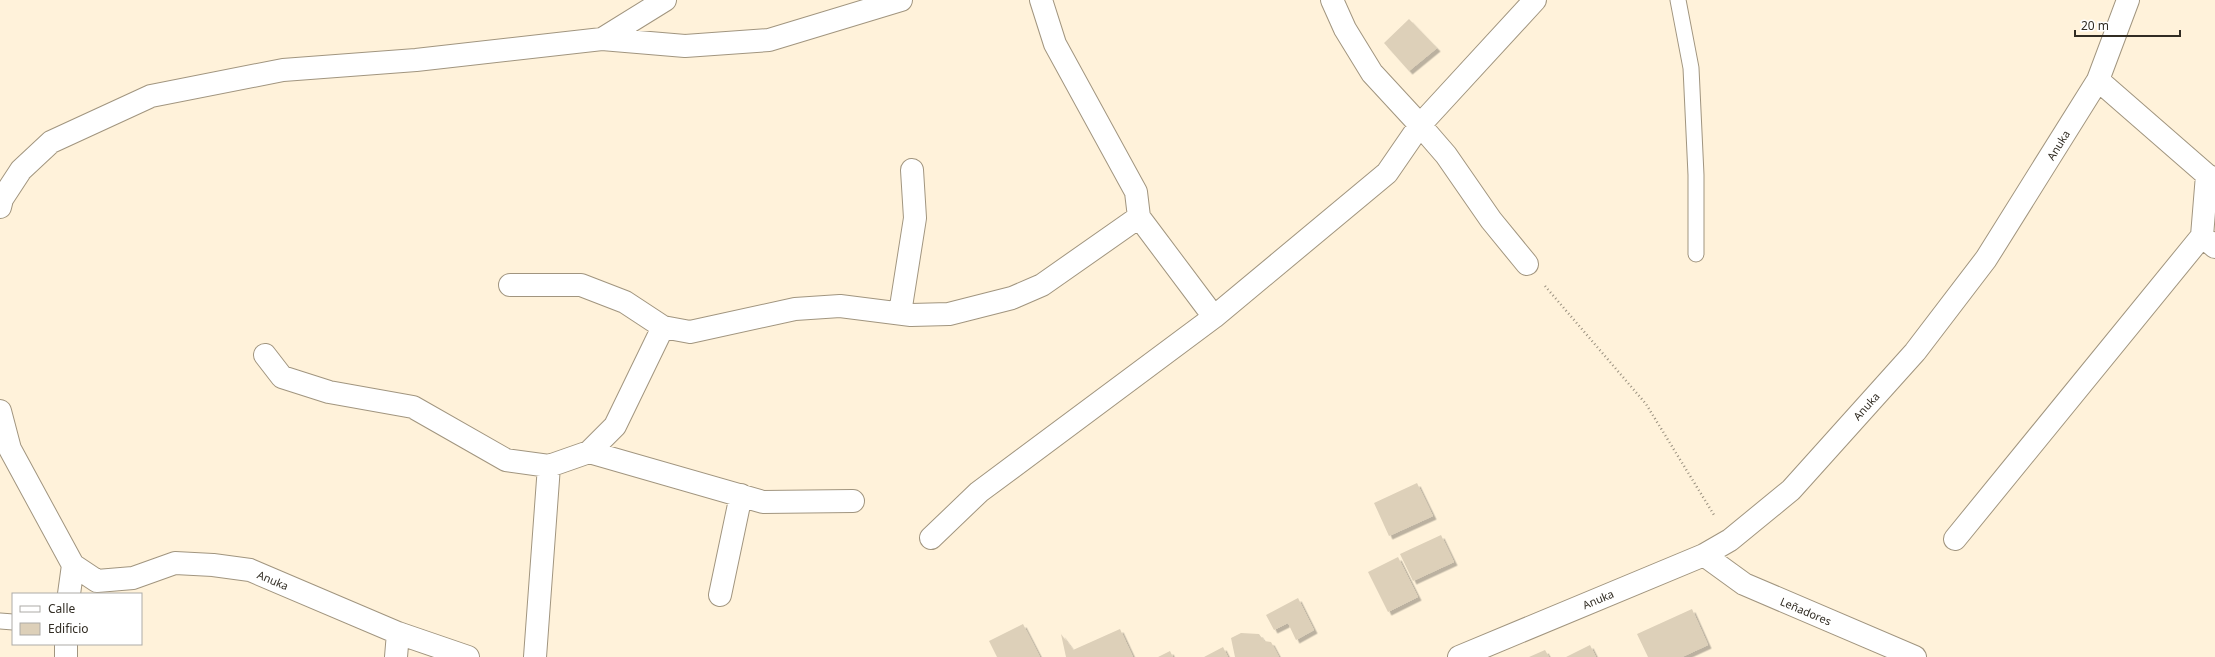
<svg xmlns="http://www.w3.org/2000/svg" width="2215" height="657" viewBox="0 0 2215 657" font-family="'Noto Sans',sans-serif">
<style>
.building{fill:#ddd0b9;filter:url(#shadow)}
.lines{fill:none;stroke-linecap:round;stroke-linejoin:round}
.lane-casing{stroke:#a1957f;stroke-width:17}
.street-casing{stroke:#a1957f;stroke-width:24}
.path{stroke:#988f7e;stroke-width:2.5;stroke-dasharray:1 3;stroke-linecap:butt}
.lane{stroke:#fff;stroke-width:15}
.street{stroke:#fff;stroke-width:22}
.labels{text-anchor:middle;dominant-baseline:central;stroke-width:3;stroke-linejoin:round;paint-order:stroke}
.street-label{font-size:11px;fill:#312c23;stroke:#fff}
</style>
<defs>
<filter id="shadow"><feDropShadow dx="3.5" dy="3.5" stdDeviation="0" flood-color="#0004"/></filter>
</defs>
<rect width="100%" height="100%" fill="#fff2da"/>
<!-- building -->
<path class="building" d="M 1409,19 L 1437,48 L 1409,71 L 1384,43 Z
M 1417,483 L 1433,516 L 1389,536 L 1374,503 Z
M 1441,535 L 1454,562 L 1413,581 L 1400,554 Z
M 1398,557 L 1418,597 L 1388,612 L 1368,572 Z
M 1298,598 L 1314,630 L 1296,640 L 1288,623 L 1274,630 L 1266,615 Z
M 1692,609 L 1708,645 L 1682,657 L 1648,657 L 1637,634 Z
M 1023,624 L 1040,657 L 997,657 L 989,641 Z
M 1120,629 L 1133,657 L 1066,657 L 1061,634 L 1073,650 Z
M 1241,633 L 1259,634 L 1264,641 L 1271,642 L 1279,657 L 1235,657 L 1231,638 Z
M 1590,645 L 1596,657 L 1566,657 Z
M 1223,647 L 1228,657 L 1204,657 Z
M 1545,650 L 1549,657 L 1529,657 Z
M 1170,651 L 1173,657 L 1158,657 Z"/>
<g class="lines">
<defs>
<path id="lane" d="M 1678,0 L 1691,68 L 1696,175 L 1696,254
M 0,621 L 13,622"/>
<path id="street" d="M 1332,0 L 1345,29 L 1372,73 L 1420,125 L 1535,0
M 602,39 L 685,46 L 769,40 L 901,0
M 2098,80 L 2207,175 L 2215,179
M 2207,175 L 2202,236 L 2215,247
M 0,207 L 2,199 L 21,170 L 51,142 L 151,96 L 283,70 L 416,60 L 602,39 L 665,0
M 1139,217 L 1214,317
M 510,285 L 581,285 L 625,302 L 663,327 L 690,332 L 795,309 L 840,306 L 911,315 L 949,314 L 1012,298 L 1042,285 L 1139,217 L 1136,192 L 1055,44 L 1041,0
M 900,313 L 915,218 L 912,170
M 265,355 L 282,377 L 329,392 L 413,407 L 506,460 L 549,466 L 589,452 L 763,502 L 853,501
M 0,411 L 10,449 L 73,565 L 69,594
M 589,452 L 615,426 L 663,327
M 931,538 L 979,492 L 1214,317 L 1387,173 L 1420,125 L 1446,155 L 1491,220 L 1527,264
M 1955,539 L 2202,236
M 1704,555 L 1744,584 L 1915,657
M 73,565 L 97,581 L 133,578 L 175,563 L 213,565 L 250,570 L 398,633 L 468,657
M 720,595 L 741,495
M 66,644 L 66,657
M 396,657 L 398,633
M 535,657 L 549,466
M 1459,657 L 1704,555 L 1730,540 L 1791,490 L 1915,352 L 1986,259 L 2098,80 L 2128,0"/>
</defs>
<!-- lane casing -->
<use href="#lane" class="lane-casing"/>
<!-- street casing -->
<use href="#street" class="street-casing"/>
<!-- path -->
<path class="path" d="M 1545,286 L 1646,404 L 1714,515"/>
<!-- lane -->
<use href="#lane" class="lane"/>
<!-- street -->
<use href="#street" class="street"/>
</g>
<g class="labels">
<!-- street labels -->
<g class="street-label">
<text transform="translate(2058 145) rotate(-58)">Anuka</text>
<text transform="translate(1866 406) rotate(-48)">Anuka</text>
<text transform="translate(273 580) rotate(23)">Anuka</text>
<text transform="translate(1598 599) rotate(-23)">Anuka</text>
<text transform="translate(1806 611) rotate(23)">Leñadores</text>
</g>
</g>
<!-- legend -->
<rect x="12" y="593" width="130" height="52" fill="#ffffff" stroke="#adaba7"/>
<rect x="20" y="606" width="20" height="6" fill="#ffffff" stroke="#adaba7"/>
<text x="48" y="613" font-size="12" fill="#312c23">Calle</text>
<rect x="20" y="623" width="20" height="12" fill="#ddd0b9" stroke="#adaba7"/>
<text x="48" y="633" font-size="12" fill="#312c23">Edificio</text>
<!-- scale -->
<path d="M2075 30v6h105v-6" fill="none" stroke="#312c23" stroke-width="2"/>
<text x="2081" y="30" font-size="12" fill="#312c23" stroke="#ffffff" stroke-width="3" paint-order="stroke">20 m</text>
</svg>
